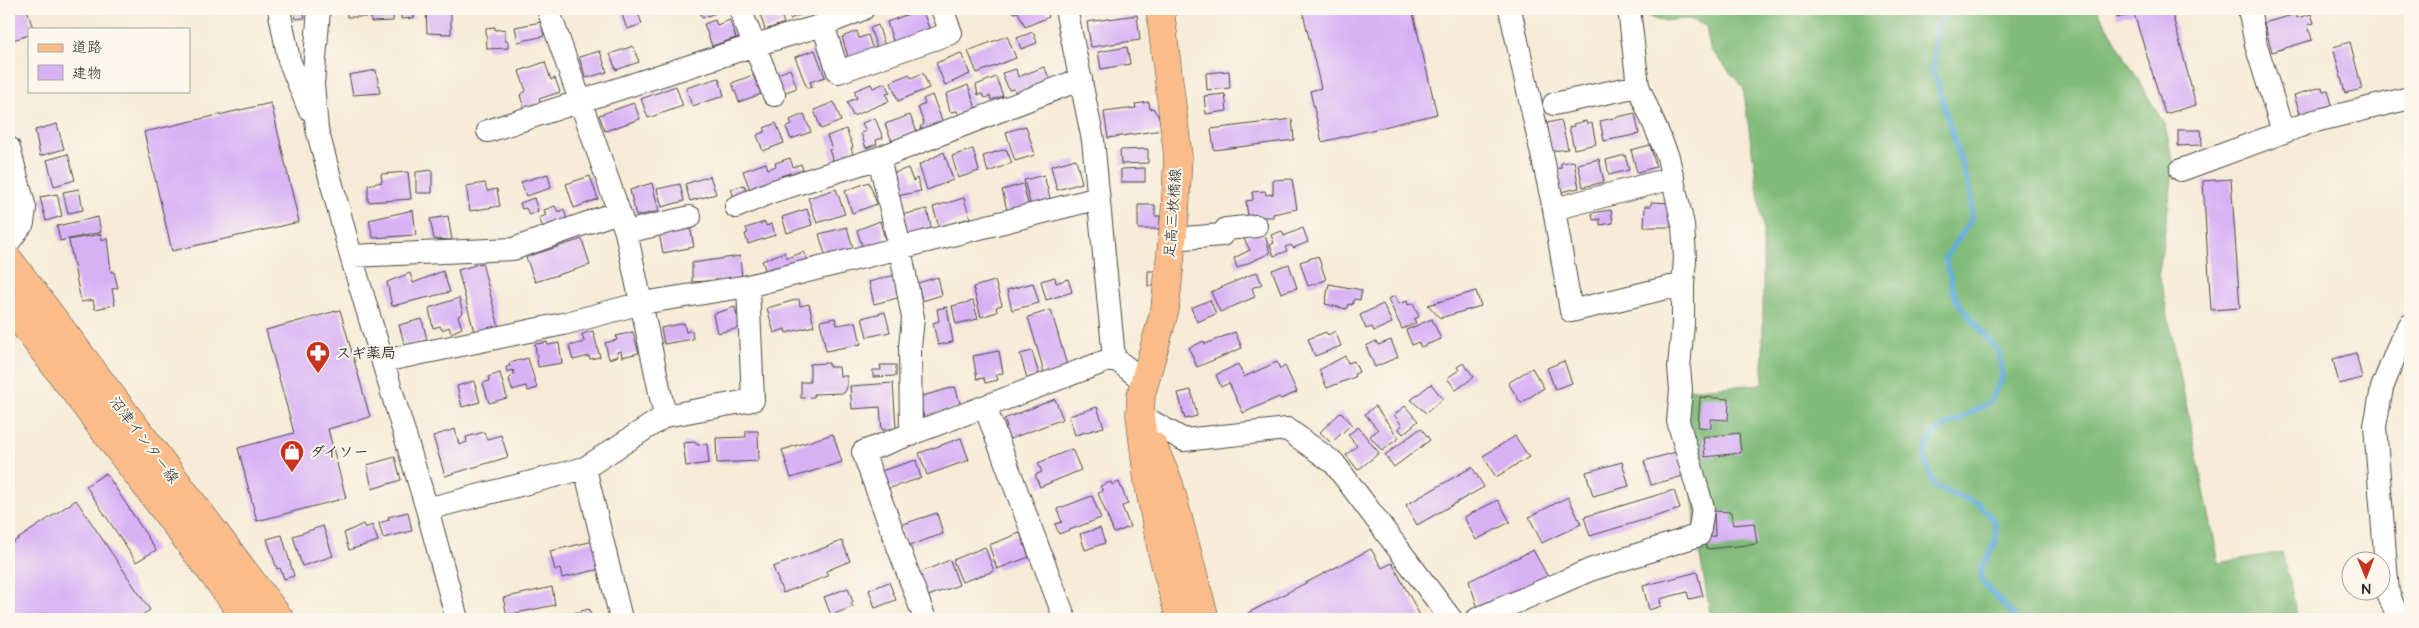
<svg xmlns="http://www.w3.org/2000/svg" width="2419" height="628" viewBox="0 0 2419 628" font-family="'Architects Daughter','Klee One',sans-serif">
<style>
.forest{fill:#80bb79;stroke:#567352}
.lines{fill:none;stroke-linecap:round;stroke-linejoin:round}
.stream{stroke:#63addb;stroke-width:5.5}
.building{fill:#d8b1f5}
.minor-casing{stroke:#494845;stroke-width:24}
.major-casing{stroke:#494845;stroke-width:29}
.minor{stroke:#fff;stroke-width:22}
.major{stroke:#f9bc8a;stroke-width:28}
.labels{text-anchor:middle;dominant-baseline:central;stroke-width:4;stroke-linejoin:round;paint-order:stroke}
.street-label{font-size:15px;fill:#2b2b2b;stroke:#fbf7ec}
.poi-label{font-size:15px;font-weight:bold;fill:#2b2b2b;stroke:#fbf7ec;text-anchor:start}
</style>
<rect width="100%" height="100%" fill="#fbf7ec"/>
<filter id="ink" filterUnits="userSpaceOnUse"><feTurbulence type="fractalNoise" baseFrequency=".02" numOctaves="2"/><feDisplacementMap in="SourceGraphic" scale="10" xChannelSelector="R" yChannelSelector="G"/><feConvolveMatrix kernelMatrix="1 2 1 2 8 2 1 2 1" color-interpolation-filters="sRGB"/></filter>
<filter id="wash" filterUnits="userSpaceOnUse"><feTurbulence type="fractalNoise" baseFrequency=".0096" numOctaves="4" result="noise"/><feDisplacementMap in="SourceGraphic" scale="20" xChannelSelector="R" yChannelSelector="G"/><feGaussianBlur stdDeviation="1.12" result="paint"/><feColorMatrix in="noise" values="0 0 0 0 0 0 0 0 0 0 0 0 0 0 0 0 0 1.4 0 .05"/><feComposite in="paint" operator="in"/></filter>
<g filter="url(#wash)">
<rect width="100%" height="100%" fill="#f6ebd6"/>
<!-- forest -->
<path class="forest" d="M 1643,9 L 2097,9 L 2165,126 L 2174,165 L 2159,273 L 2219,563 L 2282,552 L 2299,619 L 1711,619 L 1697,539 L 1681,390 L 1763,384 L 1763,227 L 1743,87 L 1710,49 L 1706,26 C 1700,24 1693,19 1687,19 C 1669,19 1656,27 1643,9 Z"/>
<g class="lines">
<!-- stream -->
<path class="stream" d="M 1950,9 L 1937,26 L 1933,70 L 1971,195 L 1972,219 L 1945,258 L 1956,300 L 2000,354 L 2002,379 L 1989,403 L 1932,433 L 1924,458 L 1935,487 L 1979,504 L 1995,522 L 1996,542 L 1981,569 L 1982,582 L 2017,619"/>
</g>
<g id="blocks">
<!-- building -->
<path class="building" d="M 27,9 L 33,29 L 29,29 L 29,35 L 13,40 L 9,25 L 9,13 Z
M 294,9 L 303,9 L 305,18 L 296,19 Z
M 347,9 L 394,9 L 393,21 L 371,22 L 371,17 L 347,17 Z
M 401,9 L 414,9 L 414,18 L 401,19 Z
M 426,9 L 451,9 L 451,34 L 427,33 Z
M 620,9 L 649,9 L 638,13 L 642,24 L 627,29 Z
M 661,9 L 681,9 L 663,15 Z
M 699,9 L 726,9 L 702,18 Z
M 774,9 L 779,9 L 784,23 L 765,30 L 760,13 Z
M 786,9 L 809,9 L 809,11 L 790,19 Z
M 922,9 L 930,31 L 894,44 L 887,22 Z
M 1013,9 L 1046,9 L 1049,17 L 1025,27 L 1018,12 L 1014,13 Z
M 1216,9 L 1240,9 L 1240,10 L 1217,14 Z
M 1302,9 L 1412,9 L 1437,114 L 1322,142 L 1310,91 L 1321,88 Z
M 2115,9 L 2171,9 L 2196,105 L 2165,114 L 2134,14 L 2117,18 Z
M 2296,14 L 2297,18 L 2311,14 L 2314,23 L 2308,25 L 2312,40 L 2272,52 L 2264,23 Z
M 1137,15 L 1140,40 L 1091,47 L 1087,22 Z
M 715,20 L 717,25 L 730,20 L 736,38 L 712,46 L 704,24 Z
M 541,22 L 544,36 L 518,42 L 515,27 Z
M 878,25 L 885,46 L 877,48 L 870,28 Z
M 495,27 L 495,30 L 505,29 L 505,41 L 508,41 L 508,48 L 487,49 L 486,28 Z
M 857,31 L 859,38 L 868,35 L 873,50 L 848,57 L 842,37 Z
M 1033,32 L 1037,43 L 1021,49 L 1017,38 Z
M 1007,36 L 1016,58 L 977,73 L 968,51 Z
M 2350,42 L 2362,89 L 2345,93 L 2333,47 Z
M 633,46 L 639,62 L 616,70 L 610,54 Z
M 1127,47 L 1130,64 L 1101,69 L 1098,52 Z
M 815,50 L 825,77 L 810,82 L 812,87 L 807,88 L 795,57 Z
M 600,51 L 607,72 L 586,78 L 579,57 Z
M 961,53 L 970,74 L 945,85 L 936,63 Z
M 545,62 L 551,80 L 555,78 L 560,92 L 539,99 L 540,102 L 524,108 L 520,95 L 526,91 L 519,71 Z
M 1044,67 L 1053,85 L 1018,98 L 1014,89 L 1009,90 L 1002,73 L 1016,69 L 1018,77 Z
M 790,69 L 797,88 L 780,94 L 773,76 Z
M 376,70 L 380,93 L 353,95 L 349,75 Z
M 1229,71 L 1230,88 L 1207,90 L 1206,73 Z
M 923,73 L 929,88 L 898,101 L 891,82 L 909,74 L 911,78 Z
M 753,75 L 761,94 L 739,102 L 732,83 Z
M 996,77 L 1003,96 L 991,100 L 990,96 L 985,98 L 982,94 L 978,95 L 976,85 Z
M 719,78 L 724,96 L 692,106 L 686,88 Z
M 885,83 L 890,93 L 886,94 L 889,101 L 853,116 L 847,102 L 857,98 L 854,91 L 871,84 L 873,88 Z
M 968,85 L 978,115 L 961,120 L 957,111 L 950,112 L 946,94 Z
M 676,86 L 683,106 L 648,118 L 641,99 Z
M 2322,87 L 2323,91 L 2328,90 L 2332,105 L 2300,114 L 2294,95 Z
M 1225,94 L 1227,111 L 1206,114 L 1204,96 Z
M 932,95 L 944,125 L 923,134 L 920,127 L 924,124 L 918,107 L 925,104 L 923,99 Z
M 834,102 L 841,121 L 821,129 L 814,110 Z
M 1149,102 L 1150,109 L 1153,108 L 1160,119 L 1162,130 L 1108,138 L 1104,112 L 1136,108 L 1135,104 Z
M 271,103 L 299,222 L 172,251 L 144,132 Z
M 634,103 L 640,119 L 605,131 L 599,115 Z
M 1635,113 L 1639,134 L 1604,141 L 1600,121 Z
M 804,114 L 811,132 L 791,139 L 786,127 L 792,125 L 790,120 Z
M 910,115 L 918,134 L 893,144 L 885,124 Z
M 875,118 L 883,138 L 876,140 L 877,144 L 866,148 L 861,133 L 866,131 L 862,123 Z
M 1292,119 L 1294,140 L 1214,150 L 1211,129 Z
M 1561,120 L 1568,149 L 1552,151 L 1547,123 Z
M 1586,121 L 1587,124 L 1592,123 L 1596,144 L 1574,149 L 1569,127 L 1574,126 L 1573,124 Z
M 776,123 L 784,143 L 763,151 L 757,135 L 766,131 L 764,128 Z
M 57,124 L 64,149 L 40,156 L 35,130 Z
M 1026,126 L 1035,155 L 1015,161 L 1006,132 Z
M 846,129 L 853,147 L 851,148 L 853,154 L 835,165 L 829,150 L 832,149 L 827,136 Z
M 2178,130 L 2201,130 L 2202,145 L 2178,146 Z
M 1650,145 L 1656,167 L 1637,172 L 1631,150 Z
M 973,149 L 979,171 L 958,178 L 952,156 Z
M 1006,149 L 1012,163 L 988,172 L 983,156 Z
M 1148,149 L 1148,163 L 1121,164 L 1120,150 Z
M 944,152 L 953,180 L 927,190 L 919,165 Z
M 68,154 L 75,180 L 54,186 L 47,160 Z
M 1625,155 L 1629,170 L 1609,175 L 1606,160 Z
M 790,158 L 793,167 L 801,164 L 805,175 L 792,180 L 790,173 L 781,176 L 783,182 L 769,181 L 760,184 L 762,191 L 752,195 L 743,171 L 766,163 L 768,169 L 776,166 L 775,163 Z
M 1076,159 L 1082,183 L 1057,190 L 1051,166 Z
M 1599,159 L 1604,182 L 1583,187 L 1578,164 Z
M 1574,161 L 1579,188 L 1560,192 L 1555,169 L 1561,168 L 1561,163 Z
M 908,168 L 913,181 L 917,178 L 921,191 L 897,196 L 891,174 Z
M 1145,168 L 1145,182 L 1121,182 L 1121,169 Z
M 432,170 L 432,193 L 416,193 L 416,172 Z
M 408,172 L 411,199 L 368,202 L 368,185 L 382,182 L 381,174 Z
M 548,174 L 551,188 L 526,196 L 521,182 Z
M 1044,175 L 1051,202 L 1031,207 L 1024,180 Z
M 590,176 L 598,199 L 574,208 L 566,184 Z
M 710,176 L 716,194 L 690,201 L 685,184 Z
M 1292,179 L 1297,209 L 1273,214 L 1273,217 L 1248,217 L 1246,201 L 1253,200 L 1252,192 L 1265,191 L 1266,195 L 1273,194 L 1273,180 Z
M 2231,179 L 2240,308 L 2211,310 L 2203,181 Z
M 869,182 L 877,204 L 852,213 L 845,191 Z
M 485,183 L 487,191 L 497,189 L 500,206 L 470,211 L 466,186 Z
M 652,183 L 659,211 L 636,216 L 630,190 Z
M 680,184 L 684,201 L 662,207 L 657,189 Z
M 1023,184 L 1029,209 L 1008,214 L 1002,190 Z
M 744,185 L 748,197 L 735,201 L 731,189 Z
M 79,189 L 83,210 L 68,213 L 63,192 Z
M 836,189 L 845,214 L 817,223 L 808,198 Z
M 12,190 L 21,201 L 10,209 L 9,192 Z
M 57,194 L 62,216 L 46,221 L 40,197 Z
M 534,198 L 538,211 L 529,215 L 526,208 L 522,209 L 520,203 Z
M 964,198 L 970,218 L 939,227 L 933,207 Z
M 1651,202 L 1674,203 L 1673,227 L 1644,227 L 1645,206 L 1651,206 Z
M 1138,205 L 1155,205 L 1155,216 L 1160,216 L 1160,229 L 1138,229 Z
M 555,206 L 558,212 L 564,209 L 567,221 L 543,227 L 539,218 L 546,215 L 544,210 Z
M 807,209 L 812,225 L 787,233 L 782,217 Z
M 927,209 L 932,231 L 907,237 L 901,215 Z
M 413,210 L 416,235 L 373,238 L 369,220 Z
M 1611,210 L 1613,223 L 1600,225 L 1600,219 L 1593,220 L 1592,213 Z
M 448,216 L 452,240 L 434,239 L 430,219 Z
M 98,217 L 101,232 L 60,241 L 57,226 Z
M 880,221 L 886,243 L 863,249 L 857,230 Z
M 765,222 L 766,226 L 772,224 L 775,235 L 748,244 L 745,234 L 748,233 L 746,228 Z
M 690,227 L 694,247 L 663,253 L 659,233 Z
M 847,227 L 853,248 L 826,258 L 819,234 Z
M 1303,228 L 1308,242 L 1293,248 L 1291,245 L 1285,247 L 1287,251 L 1274,256 L 1270,245 L 1274,243 L 1271,235 L 1282,231 L 1284,236 Z
M 1257,233 L 1266,238 L 1270,253 L 1237,268 L 1234,258 L 1250,250 L 1244,239 Z
M 101,234 L 102,240 L 107,238 L 111,272 L 114,272 L 118,288 L 112,289 L 115,305 L 95,309 L 93,300 L 81,302 L 69,240 Z
M 582,239 L 590,265 L 535,282 L 526,257 Z
M 784,252 L 787,258 L 804,252 L 808,264 L 767,274 L 762,261 Z
M 740,256 L 742,279 L 692,282 L 692,263 Z
M 1318,256 L 1326,280 L 1308,286 L 1300,262 Z
M 482,263 L 499,327 L 474,332 L 458,270 Z
M 1289,264 L 1297,288 L 1281,293 L 1272,270 Z
M 443,271 L 450,292 L 392,306 L 387,282 L 410,273 L 413,283 Z
M 1148,271 L 1158,271 L 1158,286 L 1148,286 Z
M 1257,272 L 1262,284 L 1252,288 L 1255,297 L 1220,312 L 1211,292 Z
M 895,275 L 901,297 L 874,304 L 869,282 Z
M 938,277 L 942,295 L 922,301 L 918,283 Z
M 1055,277 L 1056,283 L 1068,279 L 1072,292 L 1046,300 L 1041,281 Z
M 995,281 L 1002,305 L 996,307 L 997,312 L 981,317 L 973,287 Z
M 1033,283 L 1039,303 L 1012,310 L 1007,290 Z
M 1329,284 L 1362,290 L 1360,300 L 1354,299 L 1352,305 L 1348,304 L 1347,309 L 1325,304 Z
M 1476,291 L 1481,306 L 1440,318 L 1428,305 Z
M 1395,296 L 1399,304 L 1407,301 L 1408,305 L 1413,303 L 1419,317 L 1414,319 L 1416,323 L 1402,329 L 1388,299 Z
M 459,298 L 463,313 L 458,316 L 462,328 L 451,333 L 449,327 L 442,330 L 440,326 L 433,328 L 429,308 Z
M 799,299 L 800,306 L 809,304 L 814,326 L 786,333 L 785,329 L 774,333 L 767,308 Z
M 1210,300 L 1216,314 L 1197,322 L 1191,308 Z
M 973,301 L 978,319 L 956,324 L 952,306 Z
M 1383,304 L 1392,323 L 1374,331 L 1372,327 L 1366,329 L 1360,315 Z
M 735,307 L 737,316 L 742,316 L 744,327 L 717,333 L 713,314 Z
M 947,307 L 953,342 L 938,345 L 933,323 L 939,321 L 937,309 Z
M 340,310 L 370,417 L 328,429 L 346,498 L 257,521 L 238,448 L 294,433 L 266,330 Z
M 1051,310 L 1068,369 L 1045,375 L 1028,317 Z
M 885,312 L 890,332 L 867,337 L 862,318 Z
M 835,318 L 837,325 L 856,322 L 861,344 L 826,351 L 820,321 Z
M 422,319 L 427,340 L 405,346 L 399,325 Z
M 1432,319 L 1441,339 L 1421,347 L 1418,342 L 1412,345 L 1406,330 Z
M 684,323 L 686,332 L 692,330 L 693,339 L 664,344 L 661,328 Z
M 593,331 L 600,357 L 590,359 L 589,356 L 573,360 L 569,346 L 584,342 L 582,334 Z
M 1335,331 L 1341,346 L 1315,356 L 1308,339 L 1326,332 L 1328,335 Z
M 633,332 L 639,353 L 622,357 L 621,351 L 617,352 L 618,356 L 609,359 L 605,343 L 617,340 L 616,336 Z
M 1235,332 L 1242,348 L 1197,367 L 1189,348 L 1204,341 L 1205,344 Z
M 1391,340 L 1398,357 L 1375,367 L 1366,346 L 1376,341 L 1378,345 Z
M 547,342 L 548,345 L 559,343 L 562,363 L 538,367 L 535,344 Z
M 999,351 L 1003,373 L 996,374 L 998,380 L 985,383 L 984,378 L 977,379 L 973,356 Z
M 1032,351 L 1039,375 L 1027,378 L 1020,354 Z
M 2356,353 L 2362,378 L 2339,384 L 2333,359 Z
M 1345,356 L 1348,363 L 1354,361 L 1359,372 L 1354,374 L 1355,377 L 1327,388 L 1319,370 Z
M 528,358 L 537,388 L 528,391 L 526,386 L 512,390 L 509,379 L 514,374 L 513,370 L 507,372 L 506,367 L 510,366 L 509,363 Z
M 1564,361 L 1572,383 L 1555,389 L 1547,368 Z
M 1277,362 L 1280,369 L 1285,366 L 1297,392 L 1281,399 L 1279,397 L 1243,413 L 1229,383 L 1221,387 L 1216,375 L 1238,364 L 1244,377 Z
M 829,363 L 829,367 L 839,367 L 840,376 L 847,376 L 847,388 L 844,393 L 814,394 L 814,397 L 801,398 L 801,382 L 810,382 L 810,364 Z
M 1463,363 L 1474,377 L 1456,390 L 1447,378 L 1459,370 L 1457,367 Z
M 880,365 L 896,365 L 896,376 L 873,377 L 873,370 L 881,370 Z
M 1532,368 L 1544,388 L 1521,403 L 1508,383 Z
M 500,373 L 507,398 L 489,403 L 483,383 L 489,381 L 488,377 Z
M 474,381 L 480,402 L 462,407 L 457,386 Z
M 893,383 L 896,428 L 882,430 L 880,407 L 852,409 L 850,386 Z
M 1431,384 L 1443,399 L 1426,413 L 1411,400 Z
M 955,387 L 961,406 L 924,417 L 918,397 Z
M 1191,390 L 1197,416 L 1185,419 L 1178,393 Z
M 1700,397 L 1729,399 L 1728,420 L 1711,419 L 1711,428 L 1698,427 Z
M 1055,399 L 1063,419 L 1007,440 L 1002,429 L 1007,427 L 1004,419 Z
M 1375,406 L 1399,438 L 1382,451 L 1370,436 L 1378,430 L 1365,414 Z
M 1405,406 L 1418,421 L 1403,434 L 1399,429 L 1402,425 L 1394,415 Z
M 1097,407 L 1104,427 L 1075,435 L 1069,416 Z
M 1341,412 L 1352,424 L 1331,443 L 1320,432 Z
M 1358,427 L 1379,453 L 1358,470 L 1346,455 L 1357,446 L 1348,435 Z
M 1421,428 L 1430,440 L 1394,467 L 1385,455 Z
M 455,429 L 459,445 L 467,442 L 466,437 L 484,432 L 487,439 L 501,435 L 508,457 L 445,476 L 433,436 Z
M 746,431 L 758,431 L 759,461 L 717,463 L 716,438 L 746,437 Z
M 1739,433 L 1741,453 L 1705,457 L 1703,437 Z
M 833,434 L 842,462 L 791,478 L 782,450 Z
M 1515,436 L 1529,457 L 1496,477 L 1483,456 Z
M 961,438 L 969,460 L 927,475 L 919,453 Z
M 695,442 L 697,445 L 707,444 L 709,463 L 686,466 L 683,443 Z
M 1072,449 L 1081,470 L 1040,487 L 1035,475 L 1042,472 L 1038,463 Z
M 1680,451 L 1687,475 L 1651,485 L 1644,461 Z
M 395,457 L 401,480 L 372,489 L 367,465 Z
M 916,460 L 921,478 L 887,489 L 881,471 Z
M 1622,462 L 1629,486 L 1593,496 L 1586,472 Z
M 1472,467 L 1484,487 L 1417,525 L 1406,505 Z
M 106,473 L 156,550 L 136,562 L 86,486 Z
M 1111,482 L 1112,485 L 1119,482 L 1128,504 L 1122,506 L 1130,527 L 1114,533 L 1098,493 L 1103,491 L 1100,486 Z
M 1674,490 L 1680,509 L 1590,536 L 1584,517 Z
M 1092,496 L 1101,518 L 1059,534 L 1055,524 L 1062,522 L 1057,509 Z
M 1568,497 L 1581,524 L 1542,543 L 1529,517 Z
M 76,500 L 150,610 L 136,619 L 9,619 L 9,545 Z
M 1498,500 L 1510,522 L 1476,540 L 1464,517 Z
M 1714,511 L 1731,512 L 1733,525 L 1754,523 L 1757,544 L 1706,549 L 1705,538 L 1715,536 Z
M 408,512 L 412,531 L 383,538 L 379,523 L 389,520 L 388,517 Z
M 937,513 L 943,534 L 907,546 L 900,525 Z
M 363,524 L 365,528 L 372,525 L 378,541 L 349,550 L 344,533 Z
M 323,526 L 333,556 L 302,566 L 293,536 Z
M 1100,528 L 1105,543 L 1085,550 L 1080,534 Z
M 1020,533 L 1029,557 L 997,569 L 989,545 Z
M 282,535 L 294,576 L 284,579 L 280,568 L 277,569 L 267,539 Z
M 594,541 L 600,569 L 562,578 L 560,569 L 555,570 L 550,551 Z
M 842,541 L 850,561 L 826,571 L 828,576 L 783,593 L 773,567 Z
M 985,547 L 994,571 L 962,582 L 953,560 Z
M 1371,549 L 1382,568 L 1392,563 L 1422,619 L 1252,619 L 1248,613 Z
M 1533,550 L 1548,577 L 1478,608 L 1469,581 Z
M 950,560 L 959,585 L 928,596 L 919,573 Z
M 1697,572 L 1703,596 L 1689,599 L 1687,592 L 1660,599 L 1661,606 L 1649,610 L 1643,586 Z
M 889,582 L 896,600 L 875,608 L 869,590 Z
M 552,587 L 555,605 L 507,615 L 503,598 Z
M 848,588 L 853,602 L 851,603 L 853,607 L 831,615 L 824,597 Z
M 589,609 L 592,619 L 575,619 L 574,613 Z"/>
</g>
</g>
<g filter="url(#ink)">
<use href="#blocks" fill-opacity="0" stroke="#494845" stroke-width="1"/>
<g class="lines">
<defs>
<path id="minor" d="M 279,9 L 289,60 L 309,109
M 319,9 L 313,84 L 317,129 L 351,256 L 427,509 L 457,619
M 548,9 L 626,232 L 665,416
M 740,9 L 774,95
M 1066,9 L 1093,140 L 1114,358 L 1145,382
M 1629,9 L 1638,86 L 1668,157 L 1683,225 L 1685,259 L 1683,284
M 2249,9 L 2256,45 L 2283,132
M 823,25 L 838,72 L 951,33 L 942,9
M 1554,104 L 1638,86
M 488,131 L 755,45 L 823,25 L 863,9
M 9,148 L 25,208 L 23,223 L 9,242
M 879,158 L 900,248 L 913,318 L 910,347 L 911,435
M 2181,170 L 2311,122 L 2410,98
M 736,207 L 771,192 L 879,158 L 1081,79
M 1554,209 L 1673,178
M 626,232 L 690,217
M 1172,239 L 1222,235 L 1226,229 L 1256,226
M 351,256 L 513,249 L 618,212
M 383,361 L 563,324 L 642,303 L 748,286 L 1099,198
M 985,407 L 1065,619
M 1140,415 L 1184,440 L 1287,429 L 1334,463 L 1451,619
M 585,468 L 621,619
M 427,509 L 585,468 L 665,416 L 753,400 L 748,286
M 925,619 L 863,452 L 1114,358
M 1477,619 L 1590,570 L 1699,535 L 1703,508 L 1678,421 L 1681,390 L 1679,367 L 1683,324 L 1683,284 L 1571,311 L 1554,209 L 1510,9
M 2399,619 L 2388,593 L 2375,426 L 2382,388 L 2401,340 L 2410,325"/>
<path id="major" d="M 1160,9 L 1178,156 L 1175,214 L 1165,309 L 1141,395 L 1140,415 L 1148,481 L 1162,552 L 1180,619
M 9,260 L 280,619
M 9,305 L 247,619
M 1153,446 L 1169,484 L 1205,619"/>
</defs>
<!-- minor casing -->
<use href="#minor" class="minor-casing"/>
<!-- major casing -->
<use href="#major" class="major-casing"/>
<!-- minor -->
<use href="#minor" class="minor"/>
<!-- major -->
<use href="#major" class="major"/>
</g>
</g>
<!-- icons -->
<defs>
<symbol id="pharmacy-pin" viewBox="-11 -11 22 30"><path d="M0 17L-7.5 6A9.5 9.5 0 1 1 7.5 6Z" fill="#c8321e" stroke="#fbf7ec"/><path d="M-2-6h4v4h4v4h-4v4h-4v-4h-4v-4h4Z" fill="#fff"/></symbol>
<symbol id="shop-pin" viewBox="-11 -11 22 30"><path d="M0 17L-7.5 6A9.5 9.5 0 1 1 7.5 6Z" fill="#c8321e" stroke="#fbf7ec"/><path d="M-5-2.5h2.3a2.7 3.5 0 0 1 5.4 0H5L5.5 6h-11ZM-1.5-2.5h3a1.5 2.3 0 0 0-3 0Z" fill="#fff"/></symbol>
</defs>
<g fill-rule="evenodd">
<use href="#pharmacy-pin" x="304" y="339" width="28" height="38"/>
<use href="#shop-pin" x="278" y="438" width="28" height="38"/>
</g>
<g class="labels">
<!-- street labels -->
<g class="street-label">
<text transform="translate(1173 213) rotate(-86)">足高三枚橋線</text>
<text transform="translate(144 440) rotate(53)">沼津インター線</text>
</g>
<!-- poi labels -->
<g class="poi-label">
<text x="336" y="353">スギ薬局</text>
<text x="310" y="452">ダイソー</text>
</g>
</g>
<!-- margin -->
<rect width="2419" height="628" fill="none" stroke="#fbf7ec" stroke-width="30"/>
<!-- legend -->
<rect x="28" y="28" width="162" height="65" fill="#fbf7ec" stroke="#a8a59f"/>
<rect x="38" y="44" width="25" height="8" fill="#f9bc8a" stroke="#a8a59f"/>
<text x="72" y="52" font-size="15" fill="#2b2b2b">道路</text>
<rect x="38" y="65" width="25" height="15" fill="#d8b1f5" stroke="#a8a59f"/>
<text x="72" y="78" font-size="15" fill="#2b2b2b">建物</text>
<!-- north arrow -->
<g transform="translate(2366 576) rotate(179)"><circle r="24" fill="#fbf7ec" stroke="#a8a59f"/>
<path d="M0-4L9 19L0 12L-9 19Z" fill="#c8321e"/>
<text y="-8" font-size="14" font-weight="bold" text-anchor="middle" fill="#2b2b2b">N</text>
</g>
</svg>
